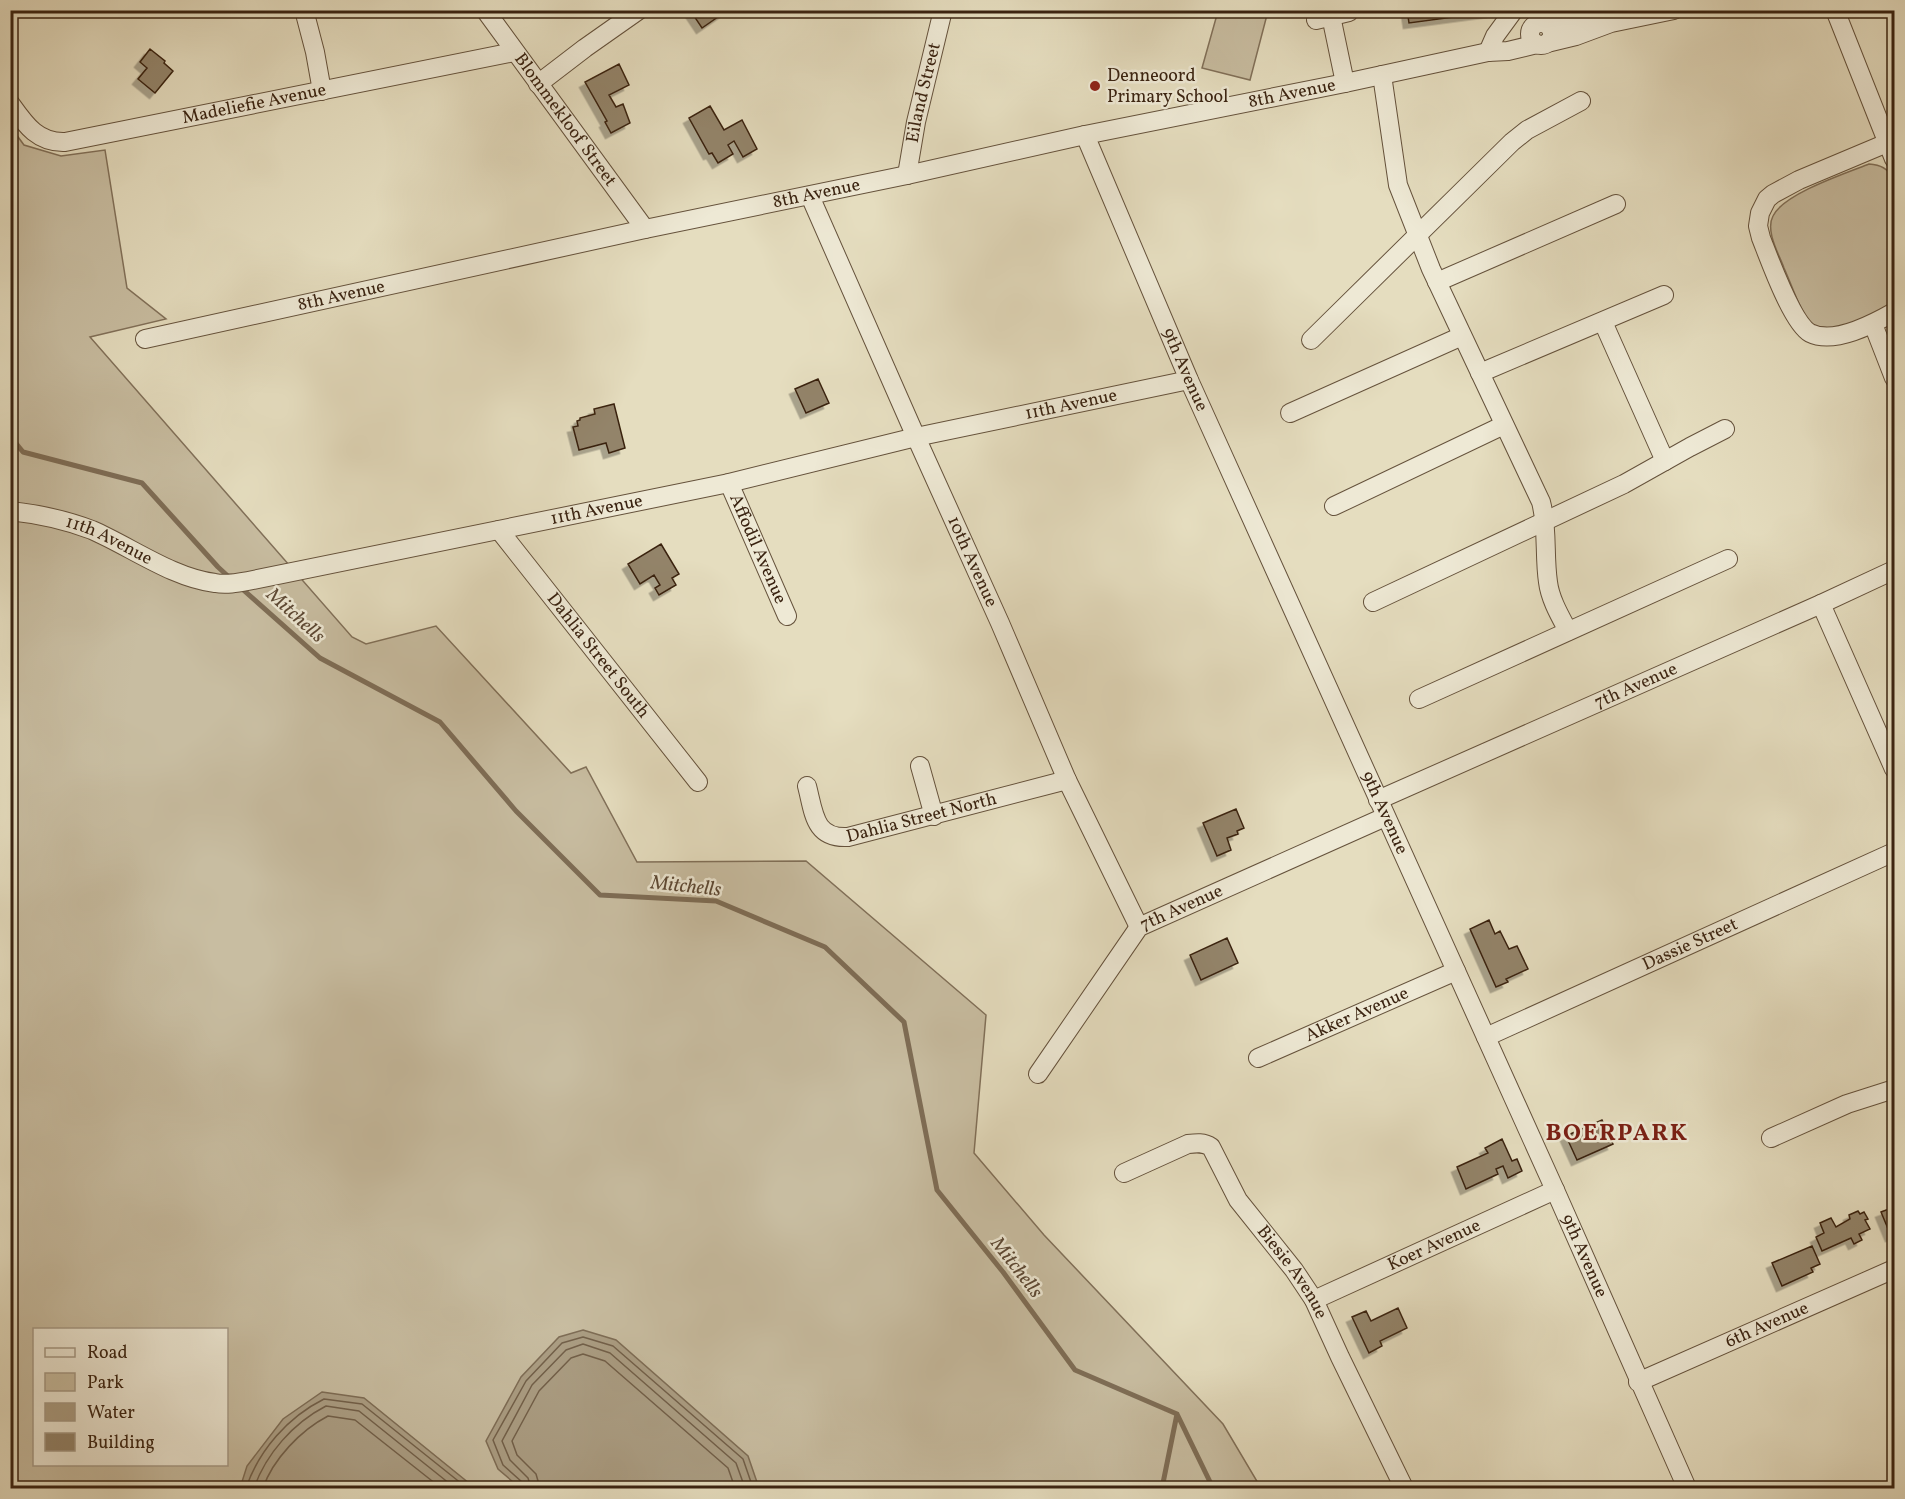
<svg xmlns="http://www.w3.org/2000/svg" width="1905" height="1499" viewBox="0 0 1905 1499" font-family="Vollkorn,serif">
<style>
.green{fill:#c8bda1;stroke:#817059;stroke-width:1.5;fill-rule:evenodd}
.water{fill:#ab9e84;stroke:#7e6d56;stroke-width:1.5}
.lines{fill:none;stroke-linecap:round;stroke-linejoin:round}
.shore{stroke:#72604a;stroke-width:1.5}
.stream{stroke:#7e6d56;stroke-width:5}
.building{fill:#93846b;stroke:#3a2311;stroke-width:1.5;filter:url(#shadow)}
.minor-casing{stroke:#65523c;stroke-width:20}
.minor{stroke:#eee9d5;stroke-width:18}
.poi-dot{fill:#8f2418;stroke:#eee9d5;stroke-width:2}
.labels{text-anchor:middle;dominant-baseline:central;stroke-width:5;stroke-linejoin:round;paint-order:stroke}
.poi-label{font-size:18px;fill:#3a2311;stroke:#eee9d5;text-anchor:start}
.street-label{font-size:18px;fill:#3a2311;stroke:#eee9d5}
.water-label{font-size:20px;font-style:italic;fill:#5c4834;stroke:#eee9d5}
.district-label{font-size:24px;font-weight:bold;letter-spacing:1.5px;fill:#7a1f14;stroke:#eee9d5}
</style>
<defs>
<filter id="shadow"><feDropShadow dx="-5.5" dy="5.5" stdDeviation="0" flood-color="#0004"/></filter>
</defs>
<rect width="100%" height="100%" fill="#e5ddbf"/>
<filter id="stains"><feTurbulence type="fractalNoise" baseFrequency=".00333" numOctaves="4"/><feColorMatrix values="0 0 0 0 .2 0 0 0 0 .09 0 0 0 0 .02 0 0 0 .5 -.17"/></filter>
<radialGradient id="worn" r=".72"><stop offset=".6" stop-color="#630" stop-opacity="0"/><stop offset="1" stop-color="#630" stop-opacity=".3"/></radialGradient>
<!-- green -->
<path class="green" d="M 1218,11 L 1268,11 L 1250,80 L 1202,68 Z
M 10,126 L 24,145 L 61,156 L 105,150 L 127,288 L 166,319 L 90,337 L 352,637 L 366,644 L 436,626 L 571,773 L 586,767 L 637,862 L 806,861 L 986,1015 L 974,1153 L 1044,1235 L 1223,1424 L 1261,1488 L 11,1488 ZM 34,1330 L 226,1330 L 226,1464 L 34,1464 Z
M 1869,164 C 1881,165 1887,168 1894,179 L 1894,304 L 1839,329 L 1812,326 C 1799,309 1793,288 1784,268 C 1779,254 1765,231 1773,216 C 1783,194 1846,173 1869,164 Z"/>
<!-- water -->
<path class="water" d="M 583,1330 L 616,1340 L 748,1456 L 759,1488 L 520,1488 L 498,1469 L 486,1441 L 521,1377 L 559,1337 Z
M 322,1392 L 364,1398 L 475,1488 L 240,1488 L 247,1466 L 283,1419 Z"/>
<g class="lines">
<!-- shore -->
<path class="shore" d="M 246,1488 C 259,1450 288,1417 324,1399 L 362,1404 L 467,1488
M 254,1488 C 266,1454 293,1423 326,1406 L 359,1411 L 455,1488
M 263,1488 C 273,1459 301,1430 328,1416 L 355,1420 L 441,1488
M 523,1488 L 522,1482 L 503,1465 L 493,1440 L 526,1381 L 562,1343 L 583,1337 L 613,1346 L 743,1459 L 753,1488
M 531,1488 L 528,1478 L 510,1460 L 502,1441 L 532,1385 L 566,1350 L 583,1344 L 610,1353 L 736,1463 L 745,1488
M 540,1488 L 536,1474 L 517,1455 L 512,1441 L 539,1391 L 571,1358 L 583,1354 L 605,1361 L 728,1468 L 735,1488"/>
<!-- stream -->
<path class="stream" d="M 10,436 L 23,452 L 142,483 L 218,567 L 231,579
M 240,587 L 320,658 L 440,722 L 516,811 L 600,895 L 716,901 L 825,947 L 904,1022 L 937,1190 L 1003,1272 L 1075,1370 L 1177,1414 L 1213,1488
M 1162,1488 L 1177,1414"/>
</g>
<!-- building -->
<path class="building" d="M 690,10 L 724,10 L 725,12 L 702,28 Z
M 1407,10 L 1491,10 L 1492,12 L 1409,23 Z
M 150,49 L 165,61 L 164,63 L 173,71 L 155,93 L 138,79 L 147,68 L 140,62 Z
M 619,64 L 629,85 L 609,95 L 616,107 L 623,104 L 630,123 L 611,133 L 605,122 L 607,121 L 585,82 Z
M 710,106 L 724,130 L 742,120 L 757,149 L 743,157 L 734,141 L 728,145 L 733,154 L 718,163 L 712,153 L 709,154 L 689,118 Z
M 818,379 L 829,403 L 806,413 L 795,389 Z
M 614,404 L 625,448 L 609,453 L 606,443 L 579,450 L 573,427 L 578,426 L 577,421 L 580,420 L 580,418 L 595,414 L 594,409 Z
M 661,544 L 679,574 L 672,578 L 676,585 L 659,595 L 655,588 L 660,585 L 654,575 L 640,584 L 628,564 Z
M 1236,809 L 1244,828 L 1237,831 L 1238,834 L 1227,838 L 1231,850 L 1217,856 L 1203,823 Z
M 1489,920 L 1495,934 L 1500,931 L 1509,949 L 1517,946 L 1528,969 L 1506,979 L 1508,982 L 1496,987 L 1470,929 Z
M 1227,938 L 1238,963 L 1201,980 L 1190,955 Z
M 1602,1120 L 1613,1144 L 1577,1160 L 1566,1136 Z
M 1502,1139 L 1512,1161 L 1517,1159 L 1522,1171 L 1508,1178 L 1503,1166 L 1496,1169 L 1498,1174 L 1466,1189 L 1457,1167 L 1488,1153 L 1485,1148 Z
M 1894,1207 L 1894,1235 L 1891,1236 L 1881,1212 Z
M 1858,1211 L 1860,1214 L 1864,1212 L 1868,1219 L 1865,1220 L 1870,1229 L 1859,1234 L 1862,1240 L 1854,1244 L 1851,1238 L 1822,1251 L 1816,1237 L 1824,1233 L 1820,1223 L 1831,1218 L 1836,1227 L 1850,1219 L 1849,1215 Z
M 1812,1246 L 1820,1264 L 1811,1268 L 1813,1272 L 1782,1286 L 1772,1263 Z
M 1398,1308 L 1407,1328 L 1380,1341 L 1382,1346 L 1369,1353 L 1352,1317 L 1366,1311 L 1371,1321 Z"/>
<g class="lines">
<defs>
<g id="minor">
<path d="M 304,10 L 315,52 L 322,91"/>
<path id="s1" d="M 485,10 L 645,229"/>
<path d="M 1835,10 L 1894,159"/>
<path d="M 1331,16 L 1345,83"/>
<path d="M 1316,20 L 1349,12"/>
<circle cx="1541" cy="34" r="11"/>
<path d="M 1549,26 L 1572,23 L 1598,23"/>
<path d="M 1547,43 L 1576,36 L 1611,23 L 1674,10"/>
<path d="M 1488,52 L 1495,36 L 1514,10"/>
<path d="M 1382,75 L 1398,185 L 1431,269 L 1541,502 C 1548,528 1544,555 1548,582 C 1550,599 1560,616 1568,631"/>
<path d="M 538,84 L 585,48 L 639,10"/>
<path id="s2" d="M 10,103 C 25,124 37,143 65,142 L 514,52"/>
<path id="s3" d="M 1085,135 L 1189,380 L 1555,1190 L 1687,1488"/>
<path d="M 1887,143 L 1799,180 L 1773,194 L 1767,199 L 1760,213 L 1758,226 L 1761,238 C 1769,258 1792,323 1810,333 C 1834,345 1873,324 1894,312"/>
<path id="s4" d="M 907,175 L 916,122 L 943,10"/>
<path id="s5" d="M 810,196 L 916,437 L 1000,623 L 1067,780 L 1139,927"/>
<path d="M 1437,282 L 1616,204"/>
<path d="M 1603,322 L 1665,461"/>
<path d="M 1873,324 L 1894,378"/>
<path id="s6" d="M 145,339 L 645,229 L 907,175 L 1085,135 L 1345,83 L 1488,52 L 1508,51 L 1537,44"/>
<path d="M 1311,340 L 1512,142 L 1527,130 L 1581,101"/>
<path d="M 1480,373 L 1664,295"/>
<path d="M 1290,413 L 1462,336"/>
<path id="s7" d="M 729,483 L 787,616"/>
<path d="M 1334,506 L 1504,425"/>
<path id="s8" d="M 10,511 C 38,514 66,520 92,530 C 131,547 173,578 215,583 C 226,585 237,583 248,581 L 729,483 L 916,437 L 1189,380"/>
<path id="s9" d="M 499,530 L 698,782"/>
<path d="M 1373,602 L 1624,484 L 1690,447 L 1725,429"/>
<path d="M 1821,604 L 1894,769"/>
<path d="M 1419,699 L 1728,559"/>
<path d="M 920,766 L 934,816"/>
<path id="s10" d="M 807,786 C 814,813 814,839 848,837 L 1067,780"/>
<path id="s11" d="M 1378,800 L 1821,604 L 1894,570"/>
<path id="s12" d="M 1486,1037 L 1894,852"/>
<path id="s13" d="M 1258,1058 L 1456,971"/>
<path id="s14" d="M 1038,1074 L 1139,927 L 1385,817"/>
<path d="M 1771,1138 L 1847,1104 L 1894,1089"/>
<path id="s15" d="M 1124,1173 L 1188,1144 C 1196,1143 1204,1142 1211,1147 L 1238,1200 L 1294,1270 L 1314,1300 L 1340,1357 L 1404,1488"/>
<path id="s16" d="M 1314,1300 L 1555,1190"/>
<path id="s17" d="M 1638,1382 L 1894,1269"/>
</g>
</defs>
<!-- minor casing -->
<use href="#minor" class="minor-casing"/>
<!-- minor -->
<use href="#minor" class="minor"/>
</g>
<!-- markers -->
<circle class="poi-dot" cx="1095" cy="86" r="6"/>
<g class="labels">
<!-- poi labels -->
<g class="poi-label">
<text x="1107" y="76">Denneoord<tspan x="1107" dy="21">Primary School</tspan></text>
</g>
<!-- street labels -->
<g class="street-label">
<text stroke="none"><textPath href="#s4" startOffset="84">Eiland Street</textPath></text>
<text stroke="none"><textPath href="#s6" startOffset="1173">8th Avenue</textPath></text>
<text stroke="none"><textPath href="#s2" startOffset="264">Madeliefie Avenue</textPath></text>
<text stroke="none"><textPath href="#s1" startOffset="136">Blommekloof Street</textPath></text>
<text stroke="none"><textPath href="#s6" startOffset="687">8th Avenue</textPath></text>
<text stroke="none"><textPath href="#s6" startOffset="201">8th Avenue</textPath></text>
<text stroke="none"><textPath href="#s3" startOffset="255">9th Avenue</textPath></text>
<text stroke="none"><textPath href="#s8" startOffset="1094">11th Avenue</textPath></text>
<text stroke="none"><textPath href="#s8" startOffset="608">11th Avenue</textPath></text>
<text stroke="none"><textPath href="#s8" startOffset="104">11th Avenue</textPath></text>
<text stroke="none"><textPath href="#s7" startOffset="72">Affodil Avenue</textPath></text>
<text stroke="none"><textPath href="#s5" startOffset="400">10th Avenue</textPath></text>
<text stroke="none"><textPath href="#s9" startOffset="160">Dahlia Street South</textPath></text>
<text stroke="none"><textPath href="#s11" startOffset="282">7th Avenue</textPath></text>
<text stroke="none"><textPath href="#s3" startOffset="741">9th Avenue</textPath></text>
<text stroke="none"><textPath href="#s10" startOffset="150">Dahlia Street North</textPath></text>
<text stroke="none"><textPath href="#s14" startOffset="225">7th Avenue</textPath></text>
<text stroke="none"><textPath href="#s12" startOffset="224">Dassie Street</textPath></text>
<text stroke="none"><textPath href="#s13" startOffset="108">Akker Avenue</textPath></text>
<text stroke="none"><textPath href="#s16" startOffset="132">Koer Avenue</textPath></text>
<text stroke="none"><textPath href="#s3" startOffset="1227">9th Avenue</textPath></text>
<text stroke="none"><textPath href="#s15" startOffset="244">Biesie Avenue</textPath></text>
<text stroke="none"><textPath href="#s17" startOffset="141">6th Avenue</textPath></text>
</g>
<!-- water labels -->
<g class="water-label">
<text transform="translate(295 616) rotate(42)">Mitchells</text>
<text transform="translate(686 887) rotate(6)">Mitchells</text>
<text transform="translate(1016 1268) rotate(52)">Mitchells</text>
</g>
<!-- district labels -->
<g class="district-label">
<text x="1617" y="1134">BOERPARK</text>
</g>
</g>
<!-- margin -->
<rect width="1905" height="1499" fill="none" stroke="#e5ddbf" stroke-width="36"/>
<rect x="12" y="12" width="1881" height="1475" fill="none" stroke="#3a2311" stroke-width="3"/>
<rect x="18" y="18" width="1869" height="1463" fill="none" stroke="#3a2311" stroke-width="1.5"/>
<!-- legend -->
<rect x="33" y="1328" width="195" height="138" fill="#eee9d5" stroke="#a69a87" stroke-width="1.5"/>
<rect x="45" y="1348" width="30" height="9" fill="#eee9d5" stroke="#a69a87" stroke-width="1.5"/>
<text x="87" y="1358" font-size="18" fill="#3a2311">Road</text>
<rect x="45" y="1373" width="30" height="18" fill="#c8bda1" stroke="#a69a87" stroke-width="1.5"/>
<text x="87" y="1388" font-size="18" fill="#3a2311">Park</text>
<rect x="45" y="1403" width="30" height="18" fill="#ab9e84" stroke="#a69a87" stroke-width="1.5"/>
<text x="87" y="1418" font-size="18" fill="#3a2311">Water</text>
<rect x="45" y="1433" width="30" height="18" fill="#93846b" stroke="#a69a87" stroke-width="1.5"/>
<text x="87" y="1448" font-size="18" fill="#3a2311">Building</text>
<rect width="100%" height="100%" filter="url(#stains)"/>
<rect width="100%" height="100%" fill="url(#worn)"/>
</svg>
